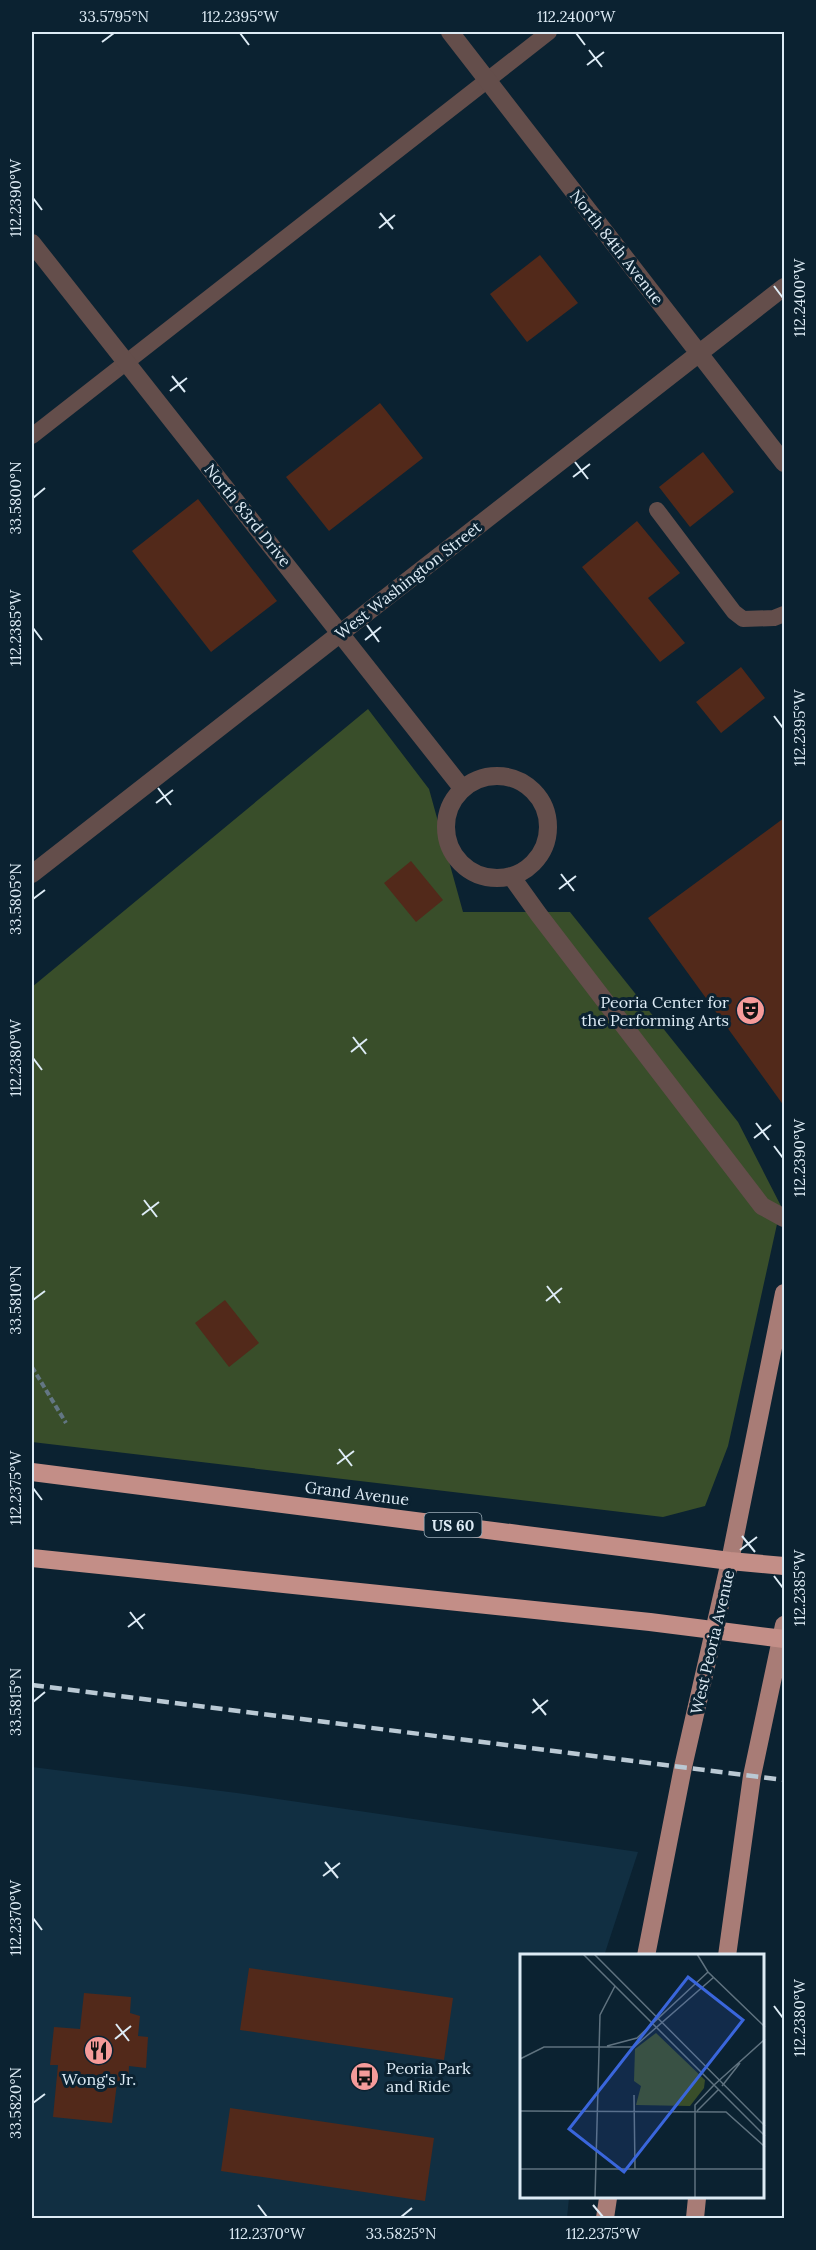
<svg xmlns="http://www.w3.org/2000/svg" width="816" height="2250" viewBox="0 0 816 2250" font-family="Lora,serif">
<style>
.built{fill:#112f42}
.green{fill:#394e2a}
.building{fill:#52291a}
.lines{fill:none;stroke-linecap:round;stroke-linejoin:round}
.path{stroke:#637683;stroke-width:4;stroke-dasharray:6 3;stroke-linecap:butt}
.lane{stroke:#644e4b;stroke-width:16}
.street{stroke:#644e4b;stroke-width:18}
.primary{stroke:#a87c76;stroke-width:18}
.highway{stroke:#c38e87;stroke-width:18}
.rail{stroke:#bac9d4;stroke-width:4.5;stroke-dasharray:12 6;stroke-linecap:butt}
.ticks{fill:none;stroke:#ddebf5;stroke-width:2}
.labels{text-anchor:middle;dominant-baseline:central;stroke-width:6;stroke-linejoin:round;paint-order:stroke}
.shield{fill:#0b2231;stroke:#9eafba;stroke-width:1.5}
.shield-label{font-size:15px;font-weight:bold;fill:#ddebf5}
.street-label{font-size:16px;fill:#ddebf5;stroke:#0b2231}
.poi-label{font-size:16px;fill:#ddebf5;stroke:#0b2231;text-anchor:end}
.inset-road{fill:none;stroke:#5f727f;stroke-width:1.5}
.view{fill:#3a66dc;fill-opacity:0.15;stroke:#3a66dc;stroke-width:3}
.inset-edge{fill:none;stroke:#ddebf5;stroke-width:3}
.neatline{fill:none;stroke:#ddebf5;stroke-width:2}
.ticks-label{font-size:15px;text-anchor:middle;fill:#ddebf5}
</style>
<rect width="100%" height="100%" fill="#0b2231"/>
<!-- built -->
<path class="built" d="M 32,1767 L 237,1793 L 638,1852 L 604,1956 L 522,1956 L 522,2198 L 569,2198 L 567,2218 L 32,2218 Z"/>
<!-- green -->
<path class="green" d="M 368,709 L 429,789 L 463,912 L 570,912 L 738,1122 L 781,1206 L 728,1446 L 705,1506 L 663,1517 L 32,1442 L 32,987 Z"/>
<!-- building -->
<path class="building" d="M 540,255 L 578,303 L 527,342 L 490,294 Z
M 380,403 L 423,458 L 329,531 L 286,477 Z
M 703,452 L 734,492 L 690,527 L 659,487 Z
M 198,499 L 277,601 L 211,652 L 132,551 Z
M 637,521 L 680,573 L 648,598 L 685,643 L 660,662 L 582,567 Z
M 741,667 L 765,698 L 721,733 L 696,702 Z
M 784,818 L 784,1106 L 648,918 Z
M 411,861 L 443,900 L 416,922 L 384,883 Z
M 225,1300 L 259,1343 L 229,1367 L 195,1323 Z
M 249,1968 L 453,1998 L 444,2060 L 240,2030 Z
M 84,1993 L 131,1997 L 130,2013 L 140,2016 L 138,2036 L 148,2037 L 146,2068 L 129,2066 L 128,2084 L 117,2083 L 112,2123 L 53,2117 L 58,2065 L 50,2065 L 54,2027 L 80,2029 Z
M 230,2108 L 434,2138 L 425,2201 L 221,2171 Z"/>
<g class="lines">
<!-- path -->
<path class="path" d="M 32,1367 L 66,1423"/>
<!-- lane -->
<path class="lane" d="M 32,436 L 549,32
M 657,510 L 734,612 L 743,619 L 774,618 L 784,614"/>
<!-- street -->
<path class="street" d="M 450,32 L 784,463
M 32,243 L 462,788
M446 827a51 51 0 1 1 102 0a51 51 0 1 1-102 0Z
M 32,874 L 784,287
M 511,876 L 539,915 L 762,1206 L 784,1218"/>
<!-- primary -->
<path class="primary" d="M 646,1956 L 683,1767 L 730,1561 L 784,1293
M 727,1956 L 752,1776 L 784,1625
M 605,2218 L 608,2198
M 695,2218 L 697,2198"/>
<!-- highway -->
<path class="highway" d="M 32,1472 L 730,1561 L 784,1566
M 32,1558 L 650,1622 L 784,1639"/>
<!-- rail -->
<path class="rail" d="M 32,1685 L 784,1780"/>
</g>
<!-- ticks -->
<path class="ticks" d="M 240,33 L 249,45M 576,33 L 585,45M 102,42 L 114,33M 589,50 L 602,67M 587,65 L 604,52M 33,198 L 42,210M 380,213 L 393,229M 379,228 L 395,215M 774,286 L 783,298M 172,376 L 185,392M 170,391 L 187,378M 575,462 L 588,479M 573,477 L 590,464M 33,498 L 45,488M 367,625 L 379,642M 33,628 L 42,640M 365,640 L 381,627M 774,716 L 783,728M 158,788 L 171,805M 156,803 L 173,790M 561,874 L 574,891M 559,889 L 576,876M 33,899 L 45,890M 353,1037 L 366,1054M 351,1052 L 367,1039M 33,1058 L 42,1070M 756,1123 L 769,1140M 754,1138 L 771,1125M 774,1146 L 783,1158M 144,1200 L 157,1217M 142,1215 L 159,1202M 547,1286 L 560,1303M 33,1300 L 45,1291M 546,1301 L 562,1288M 339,1449 L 352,1466M 337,1464 L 354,1451M 33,1488 L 42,1500M 742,1536 L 755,1552M 740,1550 L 757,1537M 774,1576 L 783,1588M 130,1612 L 143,1629M 128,1627 L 145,1614M 533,1699 L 546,1715M 33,1702 L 45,1692M 532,1713 L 548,1700M 325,1862 L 338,1878M 323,1876 L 340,1863M 33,1918 L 42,1930M 774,2006 L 783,2018M 116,2024 L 129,2041M 115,2039 L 131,2026M 33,2103 L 45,2094M 258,2205 L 267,2217M 593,2205 L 603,2217M 401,2217 L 412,2208"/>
<!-- icons -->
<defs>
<symbol id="theatre-disc" viewBox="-11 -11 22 22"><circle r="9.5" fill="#f59b9a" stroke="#0b2231"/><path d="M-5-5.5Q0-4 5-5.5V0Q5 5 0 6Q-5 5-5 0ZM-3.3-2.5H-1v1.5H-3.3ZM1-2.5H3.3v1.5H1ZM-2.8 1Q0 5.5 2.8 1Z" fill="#111"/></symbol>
<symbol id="restaurant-disc" viewBox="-11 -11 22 22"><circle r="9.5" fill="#f59b9a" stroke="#0b2231"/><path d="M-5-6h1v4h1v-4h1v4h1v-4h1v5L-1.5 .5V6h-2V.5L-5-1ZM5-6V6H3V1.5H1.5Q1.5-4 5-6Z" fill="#111"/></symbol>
<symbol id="bus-disc" viewBox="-11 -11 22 22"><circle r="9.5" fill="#f59b9a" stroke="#0b2231"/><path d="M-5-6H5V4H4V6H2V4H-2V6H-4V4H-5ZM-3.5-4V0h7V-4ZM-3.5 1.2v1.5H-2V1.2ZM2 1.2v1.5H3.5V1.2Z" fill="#111"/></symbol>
</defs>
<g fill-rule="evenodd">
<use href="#theatre-disc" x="734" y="994" width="33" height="33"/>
<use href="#restaurant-disc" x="82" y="2034" width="33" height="33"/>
<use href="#bus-disc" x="348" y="2060" width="33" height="33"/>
</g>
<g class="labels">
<!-- shield labels -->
<rect class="shield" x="424.5" y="1513" width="57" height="24" rx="4.5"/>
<g class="shield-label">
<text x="453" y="1525">US 60</text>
</g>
<!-- street labels -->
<g class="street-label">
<text transform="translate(617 247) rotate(52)">North 84th Avenue</text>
<text transform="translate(248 515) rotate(51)">North 83rd Drive</text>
<text transform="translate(408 580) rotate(-38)">West Washington Street</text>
<text transform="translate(357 1493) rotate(7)">Grand Avenue</text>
<text transform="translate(712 1642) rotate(-77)">West Peoria Avenue</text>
</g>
<!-- poi labels -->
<g class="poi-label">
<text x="729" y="1002">Peoria Center for<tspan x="729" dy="18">the Performing Arts</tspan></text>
<text x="386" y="2068" text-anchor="start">Peoria Park<tspan x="386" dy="18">and Ride</tspan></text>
<text x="99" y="2079" text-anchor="middle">Wong's Jr.</text>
</g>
</g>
<!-- overview -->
<g transform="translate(520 1954)">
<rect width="244" height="244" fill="#0b2231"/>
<path d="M 136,79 L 185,126 L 184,134 L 170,152 L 116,151 L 121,132 L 114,127 L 115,95 Z" fill="#394e2a"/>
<path class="inset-road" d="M 63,0 L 245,182M 74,0 L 245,172M 177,0 L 188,18 L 245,73M 87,92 L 117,84 L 188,18M 0,105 L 24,93 L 114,93 L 194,23M 194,131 L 245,85M 202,132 L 220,109M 114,141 L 115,215M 0,157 L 206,158 L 245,193M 177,157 L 198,136M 0,215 L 245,215M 75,244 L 80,61 L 95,32M 175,244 L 175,151 L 194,131"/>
<path class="view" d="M 168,23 L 223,66 L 104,218 L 49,175 Z"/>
<rect width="244" height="244" class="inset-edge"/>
</g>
<!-- border -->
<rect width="816" height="2250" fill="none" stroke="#0b2231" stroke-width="66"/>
<rect x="33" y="33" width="750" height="2184" class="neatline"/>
<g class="ticks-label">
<text x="114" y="22">33.5795°N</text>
<text x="240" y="22">112.2395°W</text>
<text x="576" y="22">112.2400°W</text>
<text transform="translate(16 198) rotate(-90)" y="5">112.2390°W</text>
<text transform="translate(800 298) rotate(-90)" y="5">112.2400°W</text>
<text transform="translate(16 498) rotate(-90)" y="5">33.5800°N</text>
<text transform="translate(16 628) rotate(-90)" y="5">112.2385°W</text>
<text transform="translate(800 728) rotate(-90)" y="5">112.2395°W</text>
<text transform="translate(16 899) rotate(-90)" y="5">33.5805°N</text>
<text transform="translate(16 1058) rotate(-90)" y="5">112.2380°W</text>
<text transform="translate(800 1158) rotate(-90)" y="5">112.2390°W</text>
<text transform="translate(16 1300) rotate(-90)" y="5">33.5810°N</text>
<text transform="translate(16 1488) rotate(-90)" y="5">112.2375°W</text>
<text transform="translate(800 1588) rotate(-90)" y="5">112.2385°W</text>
<text transform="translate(16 1702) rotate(-90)" y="5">33.5815°N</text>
<text transform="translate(16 1918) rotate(-90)" y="5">112.2370°W</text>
<text transform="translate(800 2018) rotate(-90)" y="5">112.2380°W</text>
<text transform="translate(16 2103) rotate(-90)" y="5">33.5820°N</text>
<text x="267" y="2239">112.2370°W</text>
<text x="401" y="2239">33.5825°N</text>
<text x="603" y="2239">112.2375°W</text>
</g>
</svg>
